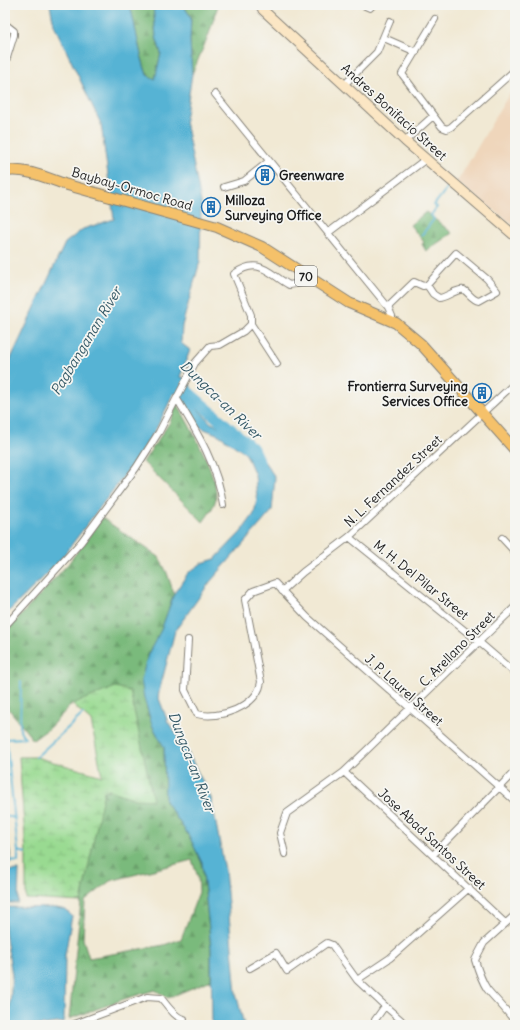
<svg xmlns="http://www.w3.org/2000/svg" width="520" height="1030" viewBox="0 0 520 1030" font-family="Delius,sans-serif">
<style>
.built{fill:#efd6bb}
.forest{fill:url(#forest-firs);stroke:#4b6b4c;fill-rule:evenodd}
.wetland{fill:url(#wetland-marsh);stroke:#5a7b56}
.water{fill:#56b3d4;stroke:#396878}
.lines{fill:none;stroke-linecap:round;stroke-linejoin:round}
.stream{stroke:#56b3d4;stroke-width:2}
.river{stroke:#56b3d4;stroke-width:12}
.street-casing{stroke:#868278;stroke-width:8}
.secondary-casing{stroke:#868278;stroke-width:11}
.primary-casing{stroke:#868278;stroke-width:12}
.street{stroke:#fff;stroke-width:6}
.secondary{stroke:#fbe6c4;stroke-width:9}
.primary{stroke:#f5c16b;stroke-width:10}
.labels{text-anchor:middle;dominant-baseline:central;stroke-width:3.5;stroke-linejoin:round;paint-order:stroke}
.shield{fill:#f6f6f2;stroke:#5d5d5c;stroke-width:1}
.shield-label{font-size:12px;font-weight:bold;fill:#1c1c1c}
.street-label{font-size:13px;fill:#1c1c1c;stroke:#f6f6f2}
.poi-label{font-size:13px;font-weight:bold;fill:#1c1c1c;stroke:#f6f6f2;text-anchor:start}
.water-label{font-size:14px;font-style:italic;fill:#335866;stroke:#f6f6f2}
</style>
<defs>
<pattern id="forest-firs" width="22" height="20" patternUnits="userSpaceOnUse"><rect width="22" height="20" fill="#7aba7b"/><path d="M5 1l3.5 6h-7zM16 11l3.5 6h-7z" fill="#699f6a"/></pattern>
<pattern id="wetland-marsh" width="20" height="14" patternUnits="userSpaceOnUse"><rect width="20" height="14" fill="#99da91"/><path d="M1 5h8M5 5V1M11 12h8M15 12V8" fill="none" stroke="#83ba7c"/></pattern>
</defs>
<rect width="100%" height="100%" fill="#f6f6f2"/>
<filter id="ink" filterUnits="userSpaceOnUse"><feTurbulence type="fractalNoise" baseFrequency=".025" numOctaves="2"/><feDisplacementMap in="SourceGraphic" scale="8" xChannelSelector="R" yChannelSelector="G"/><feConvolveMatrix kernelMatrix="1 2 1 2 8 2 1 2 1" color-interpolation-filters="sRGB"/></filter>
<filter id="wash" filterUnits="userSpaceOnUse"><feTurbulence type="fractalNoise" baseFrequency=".012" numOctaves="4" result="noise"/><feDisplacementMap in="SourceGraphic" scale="16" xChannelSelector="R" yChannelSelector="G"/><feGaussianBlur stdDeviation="0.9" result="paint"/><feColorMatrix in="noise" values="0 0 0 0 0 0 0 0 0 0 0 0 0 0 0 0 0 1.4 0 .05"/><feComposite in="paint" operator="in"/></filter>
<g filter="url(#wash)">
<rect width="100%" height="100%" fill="#f1e9d4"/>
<!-- built -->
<path class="built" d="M 515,84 L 515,226 L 457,182 Z"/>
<!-- forest -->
<path class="forest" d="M 130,5 L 153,5 L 156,37 L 161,53 L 155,80 L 147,75 C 139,52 136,29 130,5 Z
M 183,5 L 218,5 L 209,34 L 192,74 L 190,41 L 191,17 Z
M 426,212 L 452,233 L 426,251 L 422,244 L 424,242 L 410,225 Z
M 177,404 C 189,424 218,475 216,497 C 215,506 208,515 203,522 L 143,462 L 170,422 Z
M 102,518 L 159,557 L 167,573 L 174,594 L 161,631 L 148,654 L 144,698 L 152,725 L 164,747 L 165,801 L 189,836 L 202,863 L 211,948 L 211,980 L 168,998 L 155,990 L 127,998 L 69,1019 L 81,902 L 103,791 L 109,790 L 136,799 L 130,691 L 72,704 L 48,729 L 33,740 L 5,704 L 5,633 L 68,564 ZM 192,860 L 198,877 L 199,892 L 181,939 L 164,945 L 89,958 L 83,939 L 85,901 L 110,881 Z"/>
<!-- wetland -->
<path class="wetland" d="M 116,687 L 130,691 L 153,800 L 136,799 L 109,790 L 104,791 L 81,902 L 26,899 L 26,853 L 19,757 L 36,757 L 102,776 L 91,721 L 72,704 Z"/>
<!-- water -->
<path class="water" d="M 50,5 L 130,5 C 136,29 139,52 147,75 L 155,79 L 161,53 L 156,37 L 153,5 L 183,5 L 191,17 L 190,41 L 192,74 L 185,121 L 201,202 L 200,261 L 182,326 L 181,343 L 190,350 L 180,377 L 185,378 L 190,384 L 199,410 L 211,423 L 232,432 L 257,451 L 275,477 L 272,511 L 210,582 L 175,631 L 158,696 L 168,722 L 185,747 L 211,798 L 225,870 L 236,993 L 244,1025 L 212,1025 L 211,948 L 202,863 L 189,836 L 165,801 L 164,747 L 152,725 L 144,698 L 141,680 L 148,654 L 161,630 L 174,594 L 188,573 L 202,563 L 215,559 L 241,532 L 254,514 L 257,499 L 255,475 L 246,454 L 219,435 L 197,426 L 180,395 L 174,393 L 157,427 L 138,457 L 57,564 L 5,615 L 5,371 L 65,243 L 83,229 L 114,219 L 101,124 L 54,25 Z
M 5,827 L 12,863 L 5,863 Z
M 19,870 L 18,903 L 5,903 L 5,871 Z
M 5,907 L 57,908 L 66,910 L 72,916 L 65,955 L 64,1022 L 41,1025 L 5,1025 L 10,1006 L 12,975 L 5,932 Z"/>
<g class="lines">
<!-- stream -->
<path class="stream" d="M 421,236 L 434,219 L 431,215 L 437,207 L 434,205 L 448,187
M 21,682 L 20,731 L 25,738 L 6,739 L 18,851 L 26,853
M 36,757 L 83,714
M 5,775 L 10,776
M 5,815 L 14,818
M 12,861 L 18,862 L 18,851"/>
<!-- river -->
<path class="river" d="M 183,388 L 252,448 L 259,463"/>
</g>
</g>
<g filter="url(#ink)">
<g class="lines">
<defs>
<path id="street" d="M 257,5 L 263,10
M 363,5 L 370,8 L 373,5
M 435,19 L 402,74 L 442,127 L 447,129 L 451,127 L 515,70
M 5,24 L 14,31 L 14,35 L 5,64
M 384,38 L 416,52
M 344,85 L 377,52 L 390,21
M 215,94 L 388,307 L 392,316 L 392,322
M 405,141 L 433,116
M 224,187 L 244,181 L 269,161
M 329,232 L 426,159
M 388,307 L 414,282 L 423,286 L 427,285 L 433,294 L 439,298 C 446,298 457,288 464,290 C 469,293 472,300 479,301 L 497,291 L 487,279 L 456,253 L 427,285
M 251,324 L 277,364
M 177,399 C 197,432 218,466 223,505
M 349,537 L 479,642 L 515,673
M 502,538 L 515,552
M 282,591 L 303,572 L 349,537 L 515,383
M 5,626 L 81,542 L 136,468 L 159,432 L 195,363 L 210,346 L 220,345 L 244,331 L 251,324 L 251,315 L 234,274 C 259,256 268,273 289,285 L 312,281
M 188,640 L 185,690 L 197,714 C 219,720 257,707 261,682 L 245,600 L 253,591 L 275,583 L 307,617 L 515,801
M 344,772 L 505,923
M 285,854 L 280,833 L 287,813 L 344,772 L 515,607
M 433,855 L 515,771
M 515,915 L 484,943 L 475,960 C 478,970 481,980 487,989 C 496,1000 507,1010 515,1022
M 250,968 L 276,953 L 287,971 L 327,943 L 332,945 L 357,980 L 385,1006 L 375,1020 L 375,1025
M 357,980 L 390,958 L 469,888
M 385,1006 L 401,1020
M 72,1025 L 147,997 L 161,998 C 167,1005 175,1018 184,1019"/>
<path id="secondary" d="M 266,5 L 263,10 L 405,141 L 515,236"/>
<path id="primary" d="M 5,171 C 25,168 45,177 64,184 L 217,227 L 262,247 L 349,303 L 396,323 L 421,344 L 515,450"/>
</defs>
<!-- street casing -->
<use href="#street" class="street-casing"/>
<!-- secondary casing -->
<use href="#secondary" class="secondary-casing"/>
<!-- primary casing -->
<use href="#primary" class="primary-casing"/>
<!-- street -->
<use href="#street" class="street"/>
<!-- secondary -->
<use href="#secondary" class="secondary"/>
<!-- primary -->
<use href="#primary" class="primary"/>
</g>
</g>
<!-- icons -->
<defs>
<symbol id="building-ring" viewBox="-11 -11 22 22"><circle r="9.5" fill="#f6f6f2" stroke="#1f6fb2" stroke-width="1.5"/><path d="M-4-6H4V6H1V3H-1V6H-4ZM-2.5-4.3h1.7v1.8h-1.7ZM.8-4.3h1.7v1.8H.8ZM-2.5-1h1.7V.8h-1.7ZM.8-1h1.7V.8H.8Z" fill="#1f6fb2"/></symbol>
</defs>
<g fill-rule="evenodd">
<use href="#building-ring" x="254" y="164" width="22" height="22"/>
<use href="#building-ring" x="200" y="196" width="22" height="22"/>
<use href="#building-ring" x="471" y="382" width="22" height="22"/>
</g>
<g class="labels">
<!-- shield labels -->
<rect class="shield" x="295" y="266" width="22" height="20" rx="3"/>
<g class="shield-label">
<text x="306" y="276">70</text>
</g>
<!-- street labels -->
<g class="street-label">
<text transform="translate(394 112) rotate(42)">Andres Bonifacio Street</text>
<text transform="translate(132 189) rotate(16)">Baybay-Ormoc Road</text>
<text transform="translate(393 481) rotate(-43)">N. L. Fernandez Street</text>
<text transform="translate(421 580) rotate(39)">M. H. Del Pilar Street</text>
<text transform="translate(457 649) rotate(-45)">C. Arellano Street</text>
<text transform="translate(404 690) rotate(42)">J. P. Laurel Street</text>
<text transform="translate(432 839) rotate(43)">Jose Abad Santos Street</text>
</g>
<!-- poi labels -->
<g class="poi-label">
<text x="279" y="175">Greenware</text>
<text x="225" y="200">Milloza<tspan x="225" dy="15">Surveying Office</tspan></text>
<text x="468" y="386" text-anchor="end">Frontierra Surveying<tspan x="468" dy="15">Services Office</tspan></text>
</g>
<!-- water labels -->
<g class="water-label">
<text transform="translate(86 341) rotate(-59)">Pagbanganan River</text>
<text transform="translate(221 400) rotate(44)">Dungca-an River</text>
<text transform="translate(192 762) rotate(69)">Dungca-an River</text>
</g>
</g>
<!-- margin -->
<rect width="520" height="1030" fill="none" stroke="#f6f6f2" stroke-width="20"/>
</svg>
